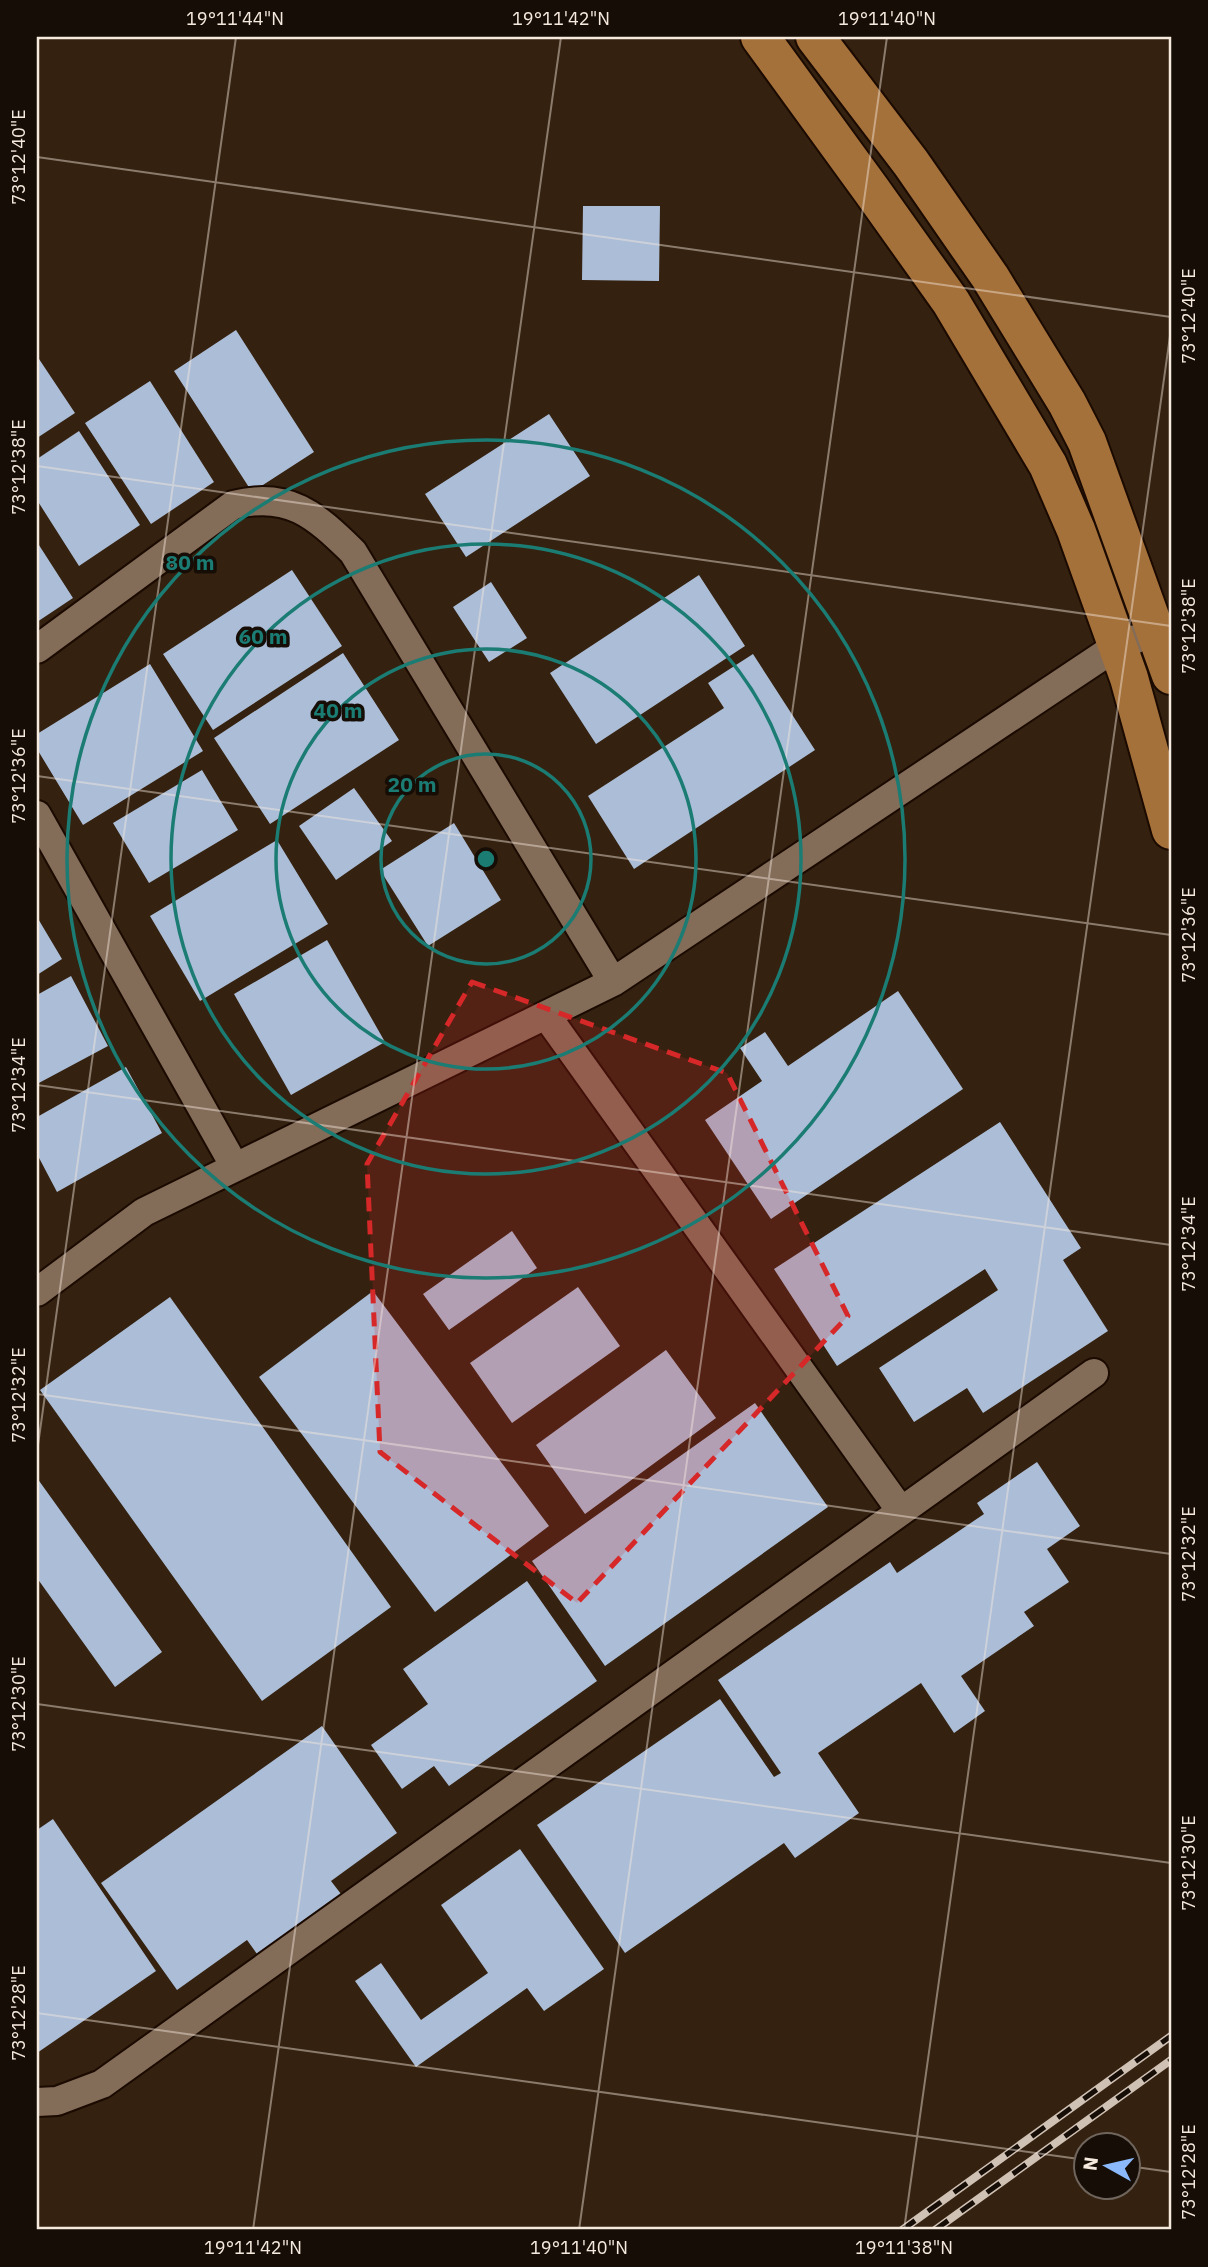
<svg xmlns="http://www.w3.org/2000/svg" width="1208" height="2267" viewBox="0 0 1208 2267" font-family="'IBM Plex Sans',sans-serif">
<style>
.building{fill:#abbdd7}
.lines{fill:none;stroke-linecap:round;stroke-linejoin:round}
.minor-casing{stroke:#1b0a00;stroke-width:32}
.primary-casing{stroke:#1b0a00;stroke-width:42}
.minor{stroke:#836c58;stroke-width:28}
.primary{stroke:#a5713b;stroke-width:38}
.rail-casing{stroke:#d0c1b5;stroke-width:8}
.rail{stroke:#150d06;stroke-width:5;stroke-dasharray:16;stroke-linecap:butt}
.marked{fill:#d62828;fill-opacity:0.2;stroke:#d62828;stroke-width:5;stroke-dasharray:14 9;stroke-linejoin:round}
.ticks{fill:none;stroke:#f6e9de;stroke-width:2;stroke-opacity:0.45}
.ring{fill:none;stroke:#1b7c74;stroke-width:3.5}
.centre{fill:#1b7c74;stroke:#150d06;stroke-width:3.5}
.ring-label{font-size:21px;text-anchor:middle;font-weight:bold;fill:#1b7c74;stroke:#150d06;stroke-width:7;stroke-linejoin:round;paint-order:stroke}
.neatline{fill:none;stroke:#f6e9de;stroke-width:2.5}
.ticks-label{font-size:18px;text-anchor:middle;fill:#f6e9de}
</style>
<rect width="100%" height="100%" fill="#34210f"/>
<!-- building -->
<path class="building" d="M 583,206 L 660,206 L 659,281 L 582,280 Z
M 236,330 L 314,452 L 252,492 L 174,371 Z
M 37,356 L 75,413 L 37,438 Z
M 150,381 L 214,482 L 151,524 L 85,423 Z
M 549,414 L 590,476 L 466,557 L 425,494 Z
M 79,431 L 140,525 L 79,566 L 37,500 L 37,459 Z
M 37,542 L 73,598 L 37,622 Z
M 292,570 L 342,646 L 213,730 L 163,654 Z
M 699,575 L 745,646 L 596,744 L 550,673 Z
M 491,582 L 527,638 L 489,662 L 453,607 Z
M 343,653 L 399,740 L 270,824 L 214,738 Z
M 753,654 L 815,750 L 634,869 L 588,796 L 724,708 L 708,683 Z
M 150,664 L 203,751 L 83,825 L 37,749 L 37,734 Z
M 202,770 L 238,830 L 149,883 L 113,823 Z
M 354,788 L 392,841 L 336,880 L 299,826 Z
M 454,823 L 501,900 L 428,946 L 380,870 Z
M 277,840 L 328,924 L 200,1001 L 150,916 Z
M 37,917 L 62,959 L 37,975 Z
M 327,940 L 385,1042 L 291,1095 L 234,994 Z
M 71,976 L 108,1046 L 37,1084 L 37,995 Z
M 898,991 L 963,1089 L 771,1219 L 705,1120 L 762,1081 L 740,1048 L 765,1032 L 788,1066 Z
M 126,1067 L 162,1133 L 57,1192 L 37,1154 L 37,1117 Z
M 1000,1122 L 1081,1248 L 1063,1260 L 1108,1331 L 983,1413 L 967,1388 L 914,1422 L 879,1368 L 998,1290 L 985,1269 L 837,1366 L 774,1269 Z
M 512,1231 L 537,1268 L 449,1330 L 423,1294 Z
M 578,1287 L 620,1346 L 512,1423 L 470,1363 Z
M 373,1291 L 549,1526 L 435,1612 L 259,1377 Z
M 170,1297 L 391,1607 L 262,1701 L 40,1390 Z
M 666,1350 L 716,1418 L 585,1514 L 536,1445 Z
M 755,1403 L 828,1507 L 605,1666 L 532,1561 Z
M 1037,1462 L 1080,1526 L 1047,1549 L 1069,1582 L 1024,1612 L 1034,1626 L 961,1676 L 985,1711 L 954,1733 L 921,1683 L 818,1753 L 859,1813 L 795,1858 L 784,1843 L 625,1953 L 537,1825 L 720,1699 L 774,1777 L 781,1773 L 718,1680 L 890,1562 L 897,1573 L 984,1514 L 977,1503 Z
M 37,1478 L 162,1652 L 115,1687 L 37,1578 Z
M 527,1581 L 597,1681 L 449,1786 L 434,1766 L 402,1789 L 371,1745 L 428,1704 L 403,1669 Z
M 322,1726 L 397,1833 L 331,1881 L 341,1894 L 257,1954 L 247,1940 L 177,1990 L 101,1883 Z
M 53,1819 L 156,1971 L 37,2053 L 37,1830 Z
M 520,1849 L 604,1969 L 544,2011 L 527,1988 L 416,2067 L 355,1981 L 381,1963 L 421,2020 L 488,1973 L 441,1905 Z"/>
<g class="lines">
<defs>
<path id="minor" d="M 37,649 L 233,505 C 289,491 315,515 353,552 L 613,982
M 37,815 L 235,1167
M 546,1015 L 901,1511
M 37,1292 L 144,1212 L 613,982 L 1117,646 L 1136,639
M 37,2102 L 57,2101 L 102,2084 L 1094,1373"/>
<path id="primary" d="M 760,37 L 872,191 L 951,302 L 1048,465 L 1076,530 L 1129,678 L 1171,830
M 815,37 L 911,163 L 990,277 L 1067,403 L 1087,442 L 1171,675"/>
</defs>
<!-- minor casing -->
<use href="#minor" class="minor-casing"/>
<!-- primary casing -->
<use href="#primary" class="primary-casing"/>
<!-- minor -->
<use href="#minor" class="minor"/>
<!-- primary -->
<use href="#primary" class="primary"/>
<defs>
<path id="rail" d="M 902,2230 L 1171,2036
M 935,2230 L 1171,2060"/>
</defs>
<!-- rail casing -->
<use href="#rail" class="rail-casing"/>
<!-- rail -->
<use href="#rail" class="rail"/>
</g>
<!-- marked area -->
<path class="marked" d="M 472,982 L 727,1073 L 848,1316 L 577,1603 L 380,1452 L 367,1164 Z"/>
<!-- ticks -->
<path class="ticks" d="M 37,157 L 1171,317M 37,466 L 1171,626M 37,776 L 1171,935M 37,1085 L 1171,1245M 37,1394 L 1171,1554M 37,1452 L 236,37M 37,1704 L 1171,1863M 37,2013 L 1086,2160M 1128,2166 L 1171,2172M 253,2230 L 561,37M 579,2230 L 887,37M 904,2230 L 1171,329"/>
<!-- distance rings -->
<g class="ring">
<circle cx="486" cy="859" r="105"/>
<circle cx="486" cy="859" r="210"/>
<circle cx="486" cy="859" r="315"/>
<circle cx="486" cy="859" r="419"/>
</g>
<circle cx="486" cy="859" r="10" class="centre"/>
<g class="ring-label">
<text x="190" y="570">80 m</text>
<text x="263" y="644">60 m</text>
<text x="338" y="718">40 m</text>
<text x="412" y="792">20 m</text>
</g>
<!-- border -->
<rect width="1208" height="2267" fill="none" stroke="#150d06" stroke-width="77"/>
<!-- north arrow -->
<g transform="translate(1107 2166) rotate(278)"><circle r="33" fill="#150d06" stroke="#6f655c" stroke-width="2"/>
<path d="M0-5L12 26L0 18L-12 26Z" fill="#8bb9fc"/>
<text y="-10" font-size="19" font-weight="bold" text-anchor="middle" fill="#f6e9de">N</text>
</g>
<rect x="38" y="38" width="1132" height="2190" class="neatline"/>
<g class="ticks-label">
<text x="235" y="25">19°11'44"N</text>
<text x="561" y="25">19°11'42"N</text>
<text x="887" y="25">19°11'40"N</text>
<text transform="translate(19 157) rotate(-90)" y="6">73°12'40"E</text>
<text transform="translate(1189 316) rotate(-90)" y="6">73°12'40"E</text>
<text transform="translate(19 467) rotate(-90)" y="6">73°12'38"E</text>
<text transform="translate(1189 626) rotate(-90)" y="6">73°12'38"E</text>
<text transform="translate(19 776) rotate(-90)" y="6">73°12'36"E</text>
<text transform="translate(1189 935) rotate(-90)" y="6">73°12'36"E</text>
<text transform="translate(19 1085) rotate(-90)" y="6">73°12'34"E</text>
<text transform="translate(1189 1244) rotate(-90)" y="6">73°12'34"E</text>
<text transform="translate(19 1395) rotate(-90)" y="6">73°12'32"E</text>
<text transform="translate(1189 1554) rotate(-90)" y="6">73°12'32"E</text>
<text transform="translate(19 1704) rotate(-90)" y="6">73°12'30"E</text>
<text transform="translate(1189 1863) rotate(-90)" y="6">73°12'30"E</text>
<text transform="translate(19 2013) rotate(-90)" y="6">73°12'28"E</text>
<text transform="translate(1189 2172) rotate(-90)" y="6">73°12'28"E</text>
<text x="253" y="2254">19°11'42"N</text>
<text x="579" y="2254">19°11'40"N</text>
<text x="904" y="2254">19°11'38"N</text>
</g>
</svg>
